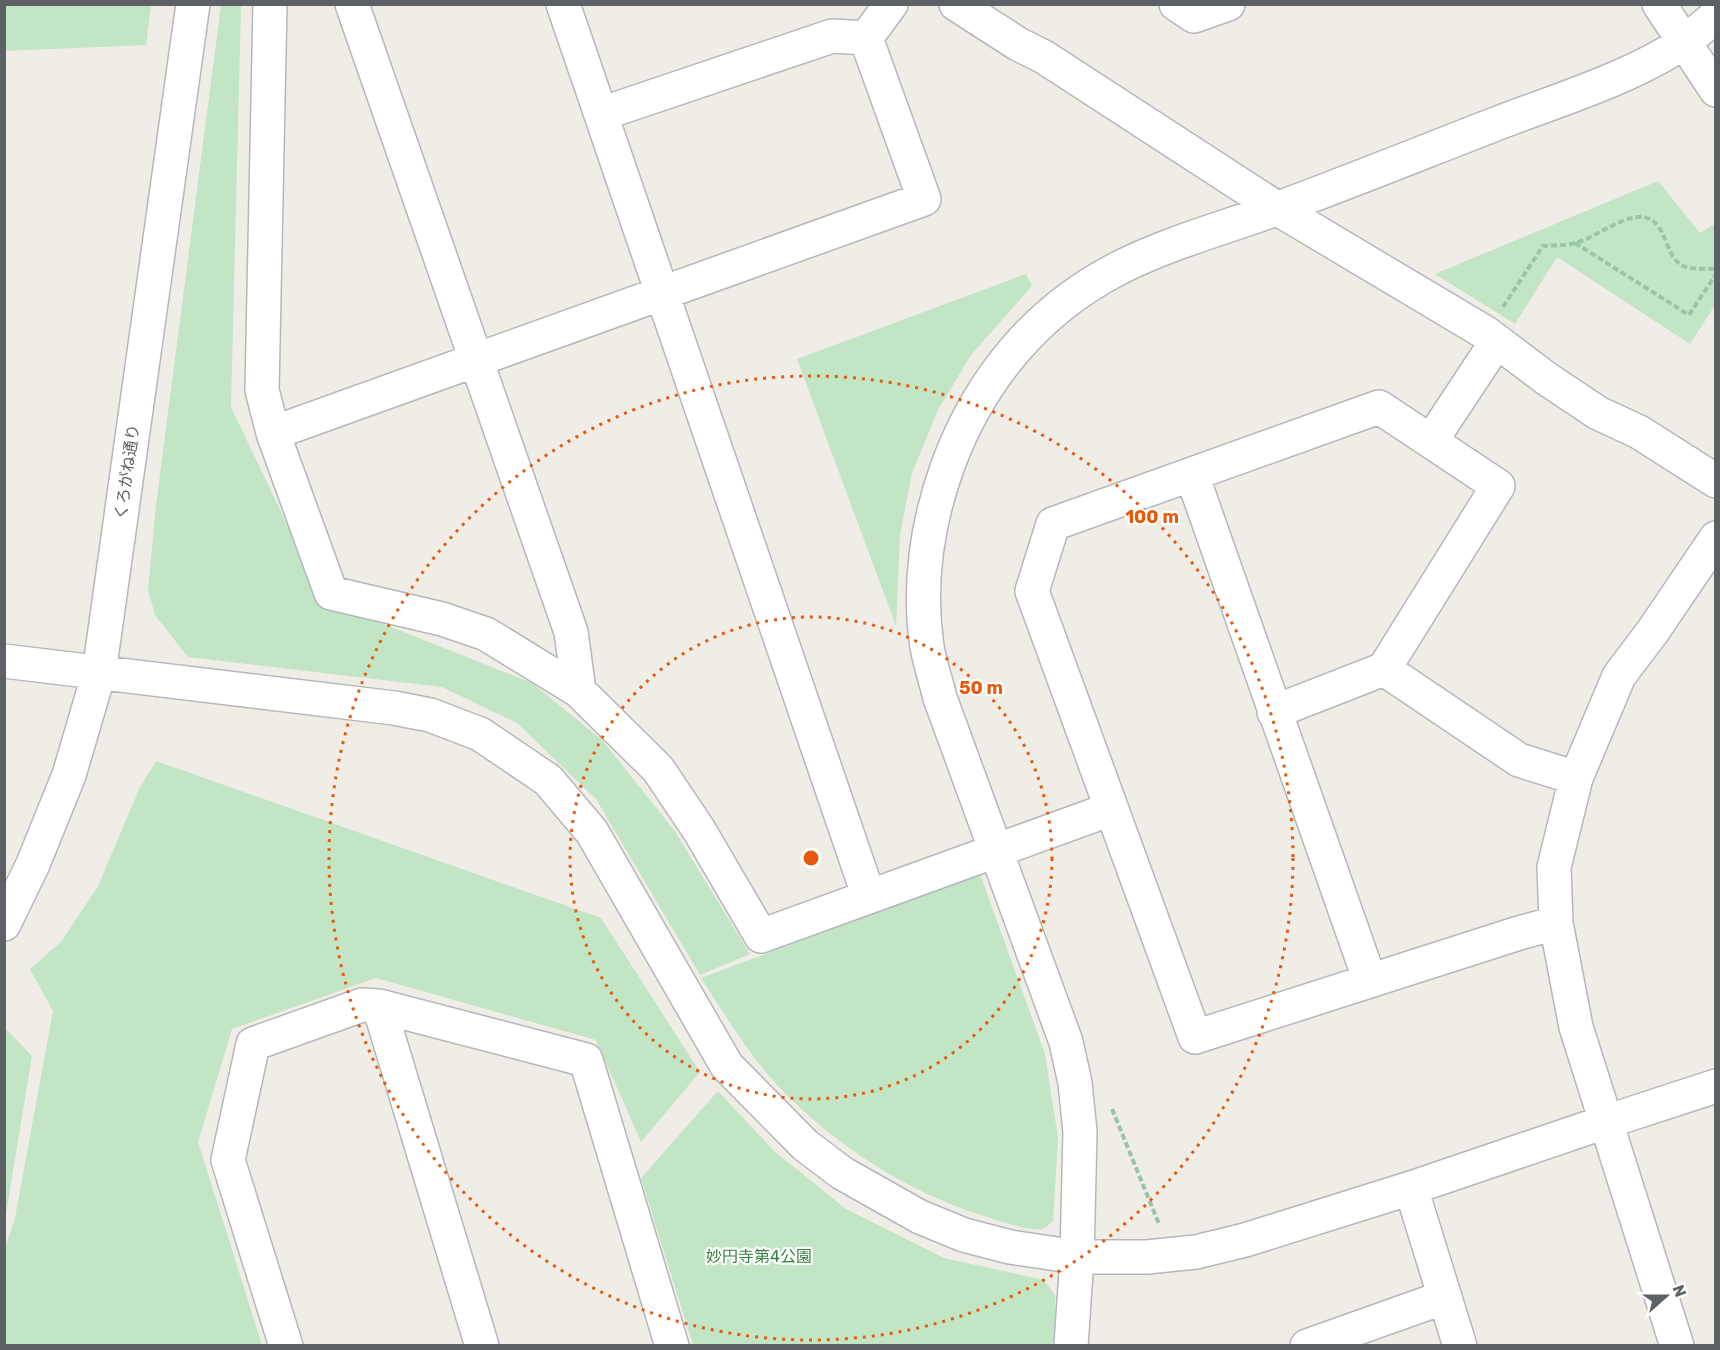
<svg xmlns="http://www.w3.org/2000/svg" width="1720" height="1350" viewBox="0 0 1720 1350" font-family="Rubik,'Noto Sans JP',sans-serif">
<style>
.green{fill:#c2e5c5}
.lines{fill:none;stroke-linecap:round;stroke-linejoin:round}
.minor-casing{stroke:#b5b7bb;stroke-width:36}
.path{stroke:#9ac4a9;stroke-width:4;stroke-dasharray:6 3;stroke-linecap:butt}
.minor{stroke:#fff;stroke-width:33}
.ring{fill:none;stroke:#e8590c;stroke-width:3;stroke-dasharray:3 6}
.labels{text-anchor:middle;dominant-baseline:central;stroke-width:4.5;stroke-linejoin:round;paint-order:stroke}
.street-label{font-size:16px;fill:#5d6065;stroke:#fff}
.park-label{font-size:16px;fill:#37823f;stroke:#fff}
.centre{fill:#e8590c;stroke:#fff;stroke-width:3}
.ring-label{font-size:18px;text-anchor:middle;font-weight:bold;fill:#e8590c;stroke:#fff;stroke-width:4.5;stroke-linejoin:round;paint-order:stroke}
</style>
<rect width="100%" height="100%" fill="#efede5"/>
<!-- green -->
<path class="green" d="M 4,5 L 151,5 L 146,45 L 5,51 Z
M 221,5 L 241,5 L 231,407 L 323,600 L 532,683 L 602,740 L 674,830 L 750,954 L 700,975 L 596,799 L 517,723 L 442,687 L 188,657 L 155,615 L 148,590 L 156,505 Z
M 1658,181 L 1700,233 L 1715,224 L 1715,305 L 1690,344 L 1557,257 L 1515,324 L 1435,274 Z
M 1026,274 L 1032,286 L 971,355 L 938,410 L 912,473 L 900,535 L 896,626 L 797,359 Z
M 156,761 L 601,918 L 700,1072 L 641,1142 L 596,1040 L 376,978 L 232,1029 L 198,1142 L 262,1345 L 5,1345 L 5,1248 L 15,1218 L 53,1011 L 30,969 L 61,942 L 98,886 L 140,787 Z
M 980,874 L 1045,1054 L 1058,1138 L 1053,1221 C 1050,1224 1045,1228 1042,1229 C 1030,1232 997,1220 984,1216 C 909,1193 836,1146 781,1089 C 751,1058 725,1015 701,978 Z
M 5,1028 L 32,1056 L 5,1220 Z
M 718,1091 L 774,1151 L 846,1209 L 944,1258 L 1044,1280 L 1055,1295 L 1056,1339 L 1049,1346 L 693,1345 L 641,1178 Z"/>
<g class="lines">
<defs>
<path id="minor" d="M 270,4 L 262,390 L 273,433 L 331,593 L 442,619 L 486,634 L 579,691
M 352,4 L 571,632 L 579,691 L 658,769 L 699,830 L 761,936 L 1111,809
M 563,4 L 869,897
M 956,4 L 1018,44 L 1044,57 L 1278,209 L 1486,333 L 1547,379 L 1598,413 L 1639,432 L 1716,481
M 1176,4 L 1194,16 L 1228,4
M 1659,4 L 1716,90
M 601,114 L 832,36 L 866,38 L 891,4
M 273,433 L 924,199 L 866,38
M 1431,441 L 1497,341
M 1192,475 L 1370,981
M 4,661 L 394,708 L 430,715 L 480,734 L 548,780 L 592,832 L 727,1066 L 805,1145 L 842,1173 L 920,1217 L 964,1235 L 1010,1247 L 1077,1257 L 1147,1257 L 1196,1252 L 1245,1240 L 1411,1188 L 1605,1122
M 1274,712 L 1384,669
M 1556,923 L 1519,933 L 1195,1037 L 1032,591 L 1053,524 L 1379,407 L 1498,486 L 1384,669 L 1519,760 L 1576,778
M 4,924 L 33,864 L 69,775 L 99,673 L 193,4
M 379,1006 L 482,1346
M 1624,1116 L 1716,1086
M 1411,1188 L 1460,1346
M 286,1346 L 228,1160 L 253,1044 L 362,1005 L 379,1006 L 586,1060 L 672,1346
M 1071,1346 L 1077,1257 L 1080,1132 L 1075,1083 L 1066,1042 L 940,698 C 936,681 930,664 927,647 C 918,586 927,523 948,465 C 980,379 1037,310 1119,268 C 1168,243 1224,228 1276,209 C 1349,182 1421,153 1493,125 C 1552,102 1632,78 1684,42 C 1695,34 1705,25 1716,16
M 1307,1346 L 1445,1297
M 1677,1346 L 1576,1027 L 1556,923 L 1554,867 L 1576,778 L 1619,676 L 1653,631 L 1716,538"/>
</defs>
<!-- minor casing -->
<use href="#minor" class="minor-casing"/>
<!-- path -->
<path class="path" d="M 1575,243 L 1689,315 L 1716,274
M 1503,307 L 1543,246 C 1553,245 1565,246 1575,243 C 1595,238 1624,214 1644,217 C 1668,222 1664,257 1683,266 C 1691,270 1707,268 1716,269
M 1112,1109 L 1159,1224"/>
<!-- minor -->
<use href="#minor" class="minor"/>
</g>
<!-- distance rings -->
<g class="ring">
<circle cx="811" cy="858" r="241"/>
<circle cx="811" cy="858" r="482"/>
</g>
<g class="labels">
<!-- street labels -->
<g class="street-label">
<text transform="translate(127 472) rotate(-82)">くろがね通り</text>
</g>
<!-- park labels -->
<g class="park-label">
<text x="759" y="1256">妙円寺第4公園</text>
</g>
</g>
<circle cx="811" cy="858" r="9" class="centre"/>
<g class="ring-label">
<text x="1152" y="523">100 m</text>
<text x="981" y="694">50 m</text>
</g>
<!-- border -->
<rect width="1720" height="1350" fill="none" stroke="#5d6065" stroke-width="12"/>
<!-- north arrow -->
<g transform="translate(1666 1296) rotate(69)" stroke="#ffffff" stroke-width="4.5" paint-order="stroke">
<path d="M0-4.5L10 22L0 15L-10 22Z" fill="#5d6065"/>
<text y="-9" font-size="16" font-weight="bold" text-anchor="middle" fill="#5d6065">N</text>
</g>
</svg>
